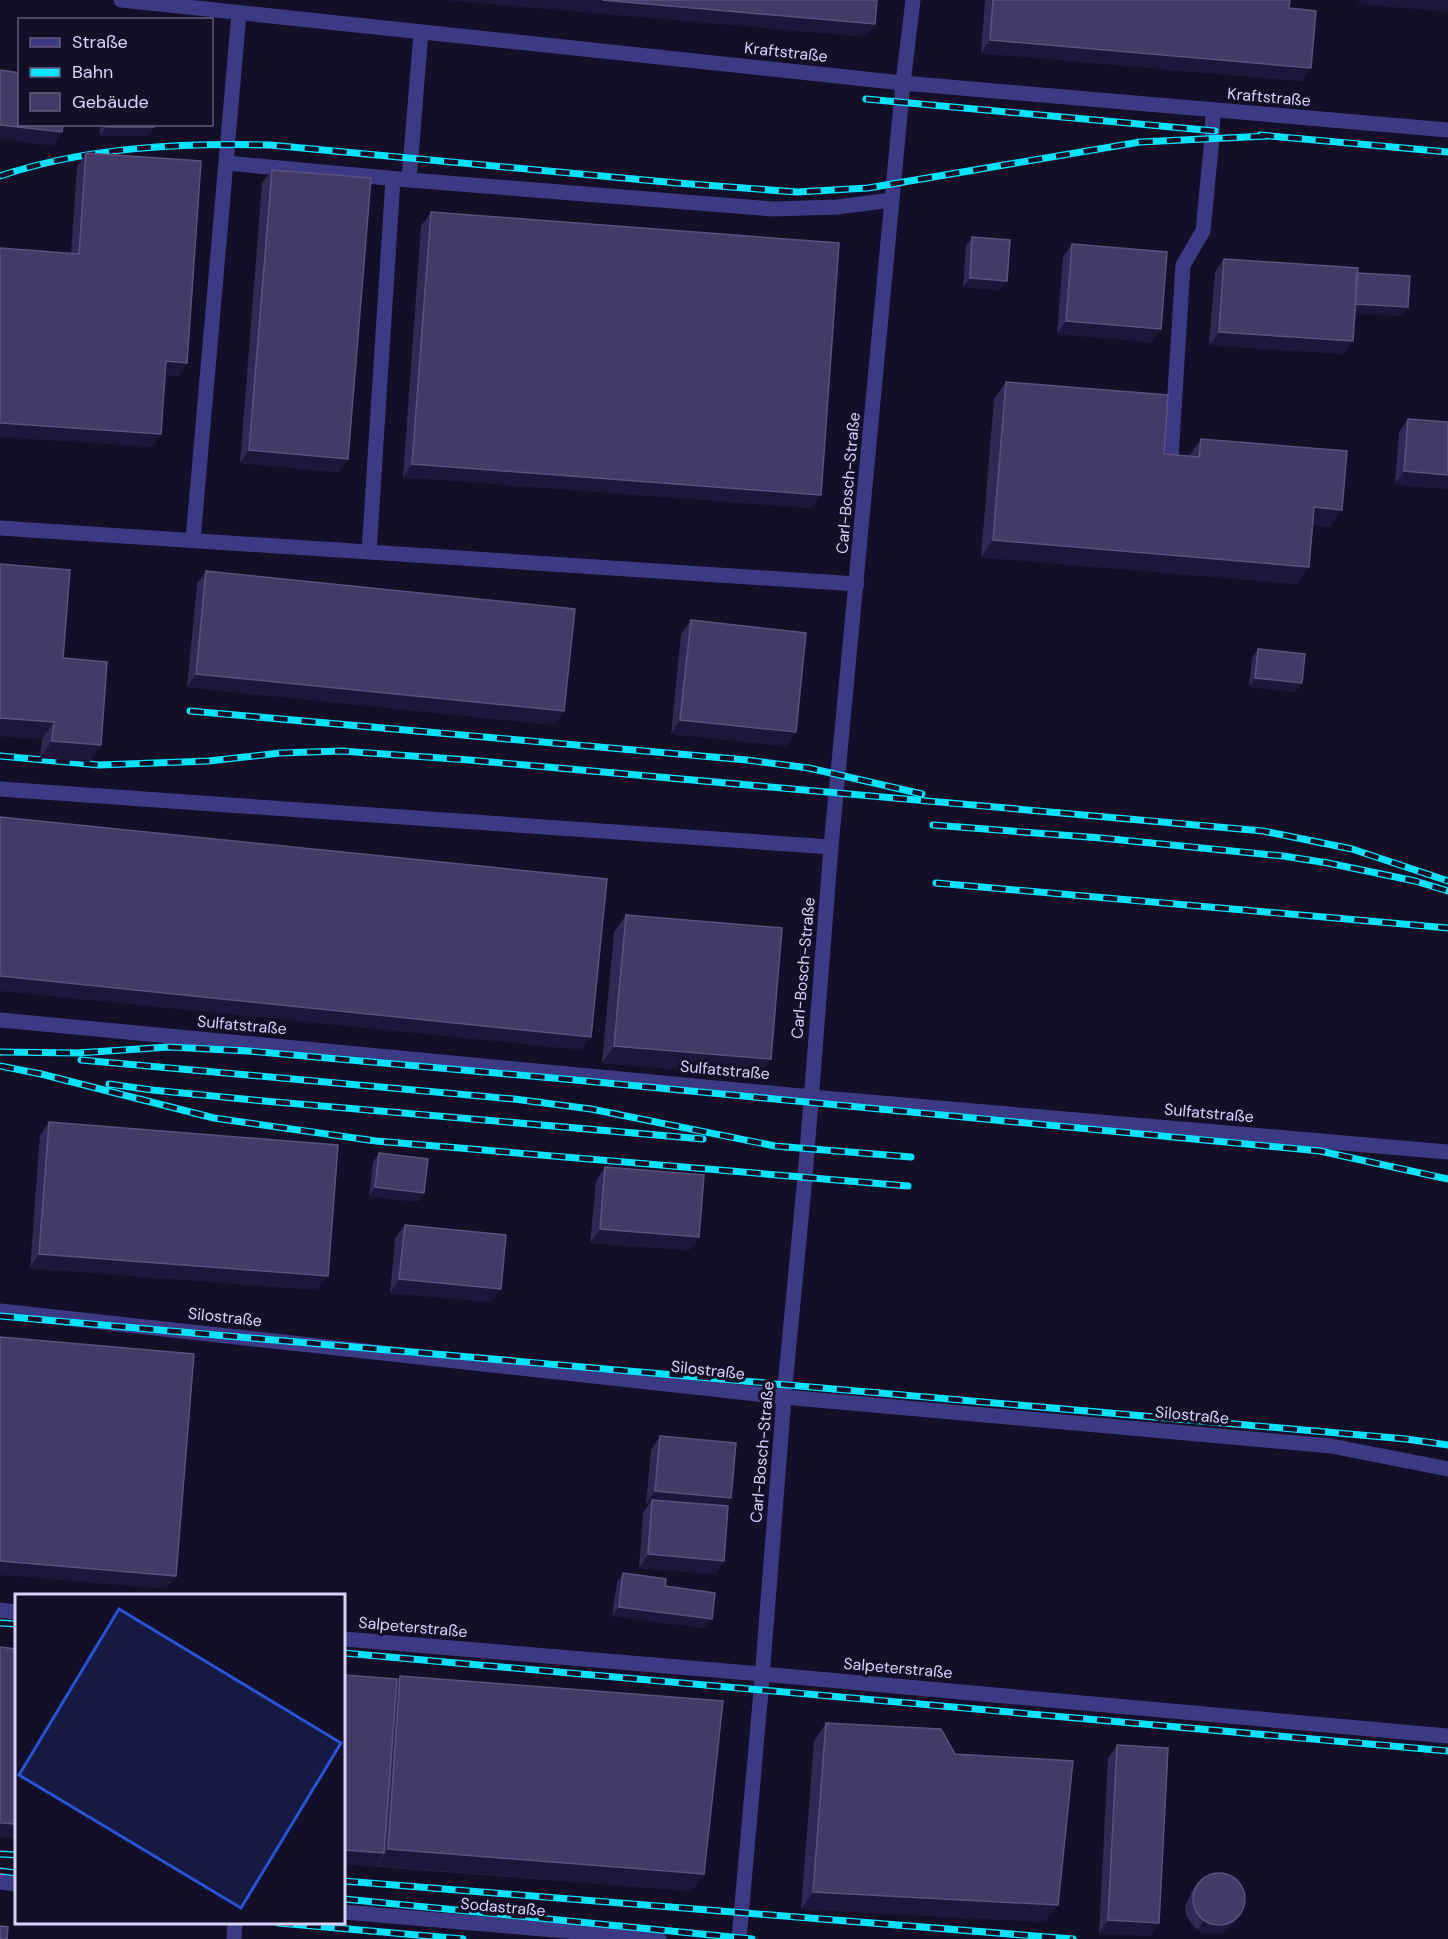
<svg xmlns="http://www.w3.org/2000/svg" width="1448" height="1939" viewBox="0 0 1448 1939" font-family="'DM Sans',sans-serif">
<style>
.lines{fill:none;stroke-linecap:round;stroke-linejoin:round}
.minor{stroke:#3d3a85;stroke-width:15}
.rail-casing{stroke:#00e5ff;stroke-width:7}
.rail{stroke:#130f26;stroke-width:4.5;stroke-dasharray:14;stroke-linecap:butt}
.wall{fill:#312854}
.shaded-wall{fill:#1d163a}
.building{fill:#433a66;stroke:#5a527e;stroke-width:1.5}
.labels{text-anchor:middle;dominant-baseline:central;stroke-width:6;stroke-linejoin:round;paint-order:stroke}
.street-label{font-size:16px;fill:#d9d4ff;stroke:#130f26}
.view{fill:#2655da;fill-opacity:0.15;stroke:#2655da;stroke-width:3}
.inset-edge{fill:none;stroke:#d9d4ff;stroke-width:3}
</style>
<rect width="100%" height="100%" fill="#130f26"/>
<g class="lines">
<!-- minor -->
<path class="minor" d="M 121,0 L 903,83 L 1448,130
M 226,163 L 409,180 L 773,209 L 837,207 L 892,200
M 409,180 L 421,32
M 1171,457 L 1183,265 L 1203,231 L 1212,138 L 1213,110
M 0,528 L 857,584
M 193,540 L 239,13
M 369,552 L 393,179
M 0,789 L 831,847
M 0,1020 L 811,1097 L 1448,1152
M 0,1311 L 784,1397 L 1331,1446 L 1448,1469
M 0,1610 L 16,1612
M 344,1639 L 762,1674 L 1448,1736
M 0,1882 L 16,1884
M 344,1912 L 659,1939
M 234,1939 L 235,1922
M 739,1939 L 761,1691 L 784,1397 L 805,1177 L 831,847 L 903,83 L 913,0"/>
<defs>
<path id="rail" d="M 866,99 L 1215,131
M 1260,135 L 1448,152
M 0,176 C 87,147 179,143 270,145 L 677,183 L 797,192 L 868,188 L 1140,142 L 1268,136
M 190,711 L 747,760 L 809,768 L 922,794
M 0,756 L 99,765 L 209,761 L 280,753 L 341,751 L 469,760 L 1263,831 L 1352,849 L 1448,881
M 933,825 L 1101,838 L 1283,856 L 1328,863 L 1415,881 L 1448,891
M 936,883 L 1448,928
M 0,1052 L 77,1053 L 169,1047 L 248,1051 L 575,1080 L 1320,1151 L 1448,1179
M 81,1060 L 514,1099 L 591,1109 L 775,1146 L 911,1157
M 0,1066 L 41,1074 L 214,1118 L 376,1141 L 908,1186
M 109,1084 L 152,1090 L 264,1101 L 703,1139
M 0,1316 L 1406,1439 L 1448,1445
M 0,1623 L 16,1624
M 344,1653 L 1448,1751
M 0,1854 L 16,1855
M 0,1871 L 16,1873
M 344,1881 L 1073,1939
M 344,1899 L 752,1939
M 279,1923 L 463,1939"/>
</defs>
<!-- rail casing -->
<use href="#rail" class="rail-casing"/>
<!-- rail -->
<use href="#rail" class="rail"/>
</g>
<!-- wall -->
<path class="wall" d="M 985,0 L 1290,0 L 1289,8 L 1302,81 L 981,53 Z
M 100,124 L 154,124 L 147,136 L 100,136 Z
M 86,153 L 187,363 L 178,376 L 165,375 L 161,434 L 152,447 L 71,253 L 77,167 Z
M 272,170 L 339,472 L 240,463 L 262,183 Z
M 431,212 L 812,508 L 403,477 L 421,226 Z
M 972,237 L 1000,290 L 963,287 L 966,246 Z
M 1072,244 L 1161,329 L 1152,342 L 1057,334 L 1063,257 Z
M 1224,259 L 1357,273 L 1402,316 L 1355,313 L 1353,341 L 1344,354 L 1209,345 L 1215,272 Z
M 1006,382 L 1164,454 L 1189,456 L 1201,439 L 1342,510 L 1330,527 L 1312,525 L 1309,567 L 1297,584 L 981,557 L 994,399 Z
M 1408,419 L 1448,422 L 1448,489 L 1395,484 L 1399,432 Z
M 0,564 L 63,658 L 101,745 L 89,762 L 40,758 L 42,739 L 0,736 Z
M 206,571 L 564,711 L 555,725 L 187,687 L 197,584 Z
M 691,620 L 796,732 L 787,746 L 671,734 L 681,634 Z
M 1258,649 L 1302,683 L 1295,692 L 1249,687 L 1252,658 Z
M 626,915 L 759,1076 L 602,1063 L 614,932 Z
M 49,1122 L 318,1290 L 30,1268 L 40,1135 Z
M 379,1153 L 418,1202 L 369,1196 L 373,1162 Z
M 605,1167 L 699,1237 L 689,1250 L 590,1243 L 596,1181 Z
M 405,1225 L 491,1302 L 390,1293 L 395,1238 Z
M 660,1436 L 731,1498 L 725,1506 L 724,1561 L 715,1574 L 639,1568 L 643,1513 L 649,1504 L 646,1504 L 651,1450 Z
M 623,1573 L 665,1586 L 705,1628 L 612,1616 L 617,1582 Z
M 344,1675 L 397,1680 L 400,1676 L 704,1874 L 692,1891 L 344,1864 Z
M 826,1723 L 1046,1922 L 801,1909 L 814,1741 Z
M 1117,1745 L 1159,1923 L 1150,1936 L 1099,1933 L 1108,1758 Z
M 1198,1882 L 1239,1916 L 1232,1925 L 1225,1931 L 1216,1934 L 1207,1934 L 1197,1930 L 1191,1923 L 1186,1915 L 1185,1906 L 1192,1891 Z"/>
<!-- shaded-wall -->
<path class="shaded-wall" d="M 442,0 L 602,0 L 875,24 L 866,37 Z
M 1360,0 L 1448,0 L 1448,12 L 1357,4 Z
M 990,40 L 1311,68 L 1302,81 L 981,53 Z
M 0,125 L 62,132 L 53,146 L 0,139 Z
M 106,127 L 154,127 L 147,136 L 100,136 Z
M 970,278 L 1007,281 L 1000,290 L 963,287 Z
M 1353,304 L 1408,307 L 1402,316 L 1346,313 Z
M 1066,321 L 1161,329 L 1152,342 L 1057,334 Z
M 1219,332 L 1353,341 L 1344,354 L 1209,345 Z
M 166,361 L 187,363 L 178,376 L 157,374 Z
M 0,423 L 161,434 L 152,447 L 0,437 Z
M 249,450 L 348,459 L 339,472 L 240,463 Z
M 412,464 L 821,495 L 812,508 L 403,477 Z
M 1404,471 L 1448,475 L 1448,489 L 1395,484 Z
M 1314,507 L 1342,510 L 1330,527 L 1302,525 Z
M 993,540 L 1309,567 L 1297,584 L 981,557 Z
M 196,674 L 564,711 L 555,725 L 187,687 Z
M 1255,678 L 1302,683 L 1295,692 L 1249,687 Z
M 0,718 L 54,722 L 42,739 L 0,736 Z
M 680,720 L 796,732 L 787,746 L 671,734 Z
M 52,741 L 101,745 L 89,762 L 40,758 Z
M 0,976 L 591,1037 L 582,1050 L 0,991 Z
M 614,1046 L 771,1059 L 759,1076 L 602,1063 Z
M 375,1187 L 424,1193 L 418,1202 L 369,1196 Z
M 600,1229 L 699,1237 L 689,1250 L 590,1243 Z
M 39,1254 L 328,1276 L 318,1290 L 30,1268 Z
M 399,1279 L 501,1289 L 491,1302 L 390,1293 Z
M 655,1491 L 731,1498 L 722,1511 L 652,1500 L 649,1504 L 646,1504 Z
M 648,1554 L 724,1561 L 715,1574 L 639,1568 Z
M 0,1561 L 176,1576 L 166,1589 L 0,1575 Z
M 619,1607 L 712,1619 L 705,1628 L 612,1616 Z
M 0,1823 L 16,1824 L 16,1838 L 0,1837 Z
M 388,1849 L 704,1874 L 692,1891 L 376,1866 Z
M 344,1850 L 384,1853 L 375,1867 L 344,1864 Z
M 813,1892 L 1058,1905 L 1046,1922 L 801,1909 Z
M 1239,1916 L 1232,1925 L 1225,1931 L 1216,1934 L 1207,1934 L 1197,1930 L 1204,1921 Z
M 1108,1920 L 1159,1923 L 1150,1936 L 1099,1933 Z"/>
<!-- building -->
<path class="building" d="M 602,0 L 877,0 L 875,24 Z
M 993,0 L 1290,0 L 1289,8 L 1316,11 L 1311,68 L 990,40 Z
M 0,70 L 20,73 L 20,124 L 63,124 L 62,132 L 0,125 Z
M 106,124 L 154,124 L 154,127 L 106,127 Z
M 86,153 L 201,161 L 187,363 L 166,361 L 161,434 L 0,423 L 0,248 L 79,254 Z
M 272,170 L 371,178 L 348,459 L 249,450 Z
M 431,212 L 839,243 L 821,495 L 412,464 Z
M 972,237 L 1010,240 L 1007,281 L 970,278 Z
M 1072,244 L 1167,252 L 1161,329 L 1066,321 Z
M 1224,259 L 1358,268 L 1353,341 L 1219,332 Z
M 1357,273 L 1410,276 L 1408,307 L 1355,304 Z
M 1006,382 L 1168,395 L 1164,454 L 1199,457 L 1201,439 L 1347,451 L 1342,510 L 1314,507 L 1309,567 L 993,540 Z
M 1408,419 L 1448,422 L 1448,475 L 1404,471 Z
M 0,564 L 70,570 L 63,658 L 107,662 L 101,745 L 52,741 L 54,722 L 0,718 Z
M 206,571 L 575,609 L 564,711 L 196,674 Z
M 691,620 L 806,633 L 796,732 L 680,720 Z
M 1258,649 L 1305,654 L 1302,683 L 1255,678 Z
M 0,817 L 607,879 L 591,1037 L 0,976 Z
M 626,915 L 782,928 L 771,1059 L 614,1046 Z
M 49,1122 L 338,1145 L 328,1276 L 39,1254 Z
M 379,1153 L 428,1159 L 424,1193 L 375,1187 Z
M 605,1167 L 704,1175 L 699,1237 L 600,1229 Z
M 405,1225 L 506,1235 L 501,1289 L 399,1279 Z
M 0,1337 L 194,1354 L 176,1576 L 0,1561 Z
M 660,1436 L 736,1443 L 731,1498 L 655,1491 Z
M 652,1500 L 728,1506 L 724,1561 L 648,1554 Z
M 623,1573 L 666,1579 L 665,1586 L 715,1593 L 712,1619 L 619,1607 Z
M 0,1647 L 16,1649 L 16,1824 L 0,1823 Z
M 344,1675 L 397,1679 L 384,1853 L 344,1850 Z
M 400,1676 L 723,1701 L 704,1874 L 388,1849 Z
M 826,1723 L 941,1729 L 955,1754 L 1073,1761 L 1058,1905 L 813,1892 Z
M 1117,1745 L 1168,1748 L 1159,1923 L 1108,1920 Z
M1193 1899a26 26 0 1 1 52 0a26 26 0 1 1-52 0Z
M 0,1926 L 8,1927 L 7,1939 L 0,1939 Z"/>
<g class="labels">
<!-- street labels -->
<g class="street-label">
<text transform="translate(786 52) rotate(6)">Kraftstraße</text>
<text transform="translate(1269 97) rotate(5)">Kraftstraße</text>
<text transform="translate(848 483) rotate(-85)">Carl-Bosch-Straße</text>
<text transform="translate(803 968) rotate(-85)">Carl-Bosch-Straße</text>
<text transform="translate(242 1025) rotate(5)">Sulfatstraße</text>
<text transform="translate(725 1070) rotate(5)">Sulfatstraße</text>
<text transform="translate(1209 1113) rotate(5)">Sulfatstraße</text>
<text transform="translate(225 1317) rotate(6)">Silostraße</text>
<text transform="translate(708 1370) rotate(6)">Silostraße</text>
<text transform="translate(1192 1415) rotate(5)">Silostraße</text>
<text transform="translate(762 1452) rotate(-85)">Carl-Bosch-Straße</text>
<text transform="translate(413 1627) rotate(5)">Salpeterstraße</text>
<text transform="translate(898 1668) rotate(5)">Salpeterstraße</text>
<text transform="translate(503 1907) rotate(5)">Sodastraße</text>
</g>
</g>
<!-- overview -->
<g transform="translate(15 1594)">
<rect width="330" height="330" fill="#130f26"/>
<path class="view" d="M 104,15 L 326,149 L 226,314 L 4,181 Z"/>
<rect width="330" height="330" class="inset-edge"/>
</g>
<!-- legend -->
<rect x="18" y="18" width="195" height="108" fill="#130f26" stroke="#625e7d" stroke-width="1.5"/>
<rect x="30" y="38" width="30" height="9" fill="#3d3a85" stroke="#625e7d" stroke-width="1.5"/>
<text x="72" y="48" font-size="18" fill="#d9d4ff">Straße</text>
<rect x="30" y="68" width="30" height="9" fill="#00e5ff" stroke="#625e7d" stroke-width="1.5"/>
<text x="72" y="78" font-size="18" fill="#d9d4ff">Bahn</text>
<rect x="30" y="93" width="30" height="18" fill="#433a66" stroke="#625e7d" stroke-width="1.5"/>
<text x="72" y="108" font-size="18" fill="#d9d4ff">Gebäude</text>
</svg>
